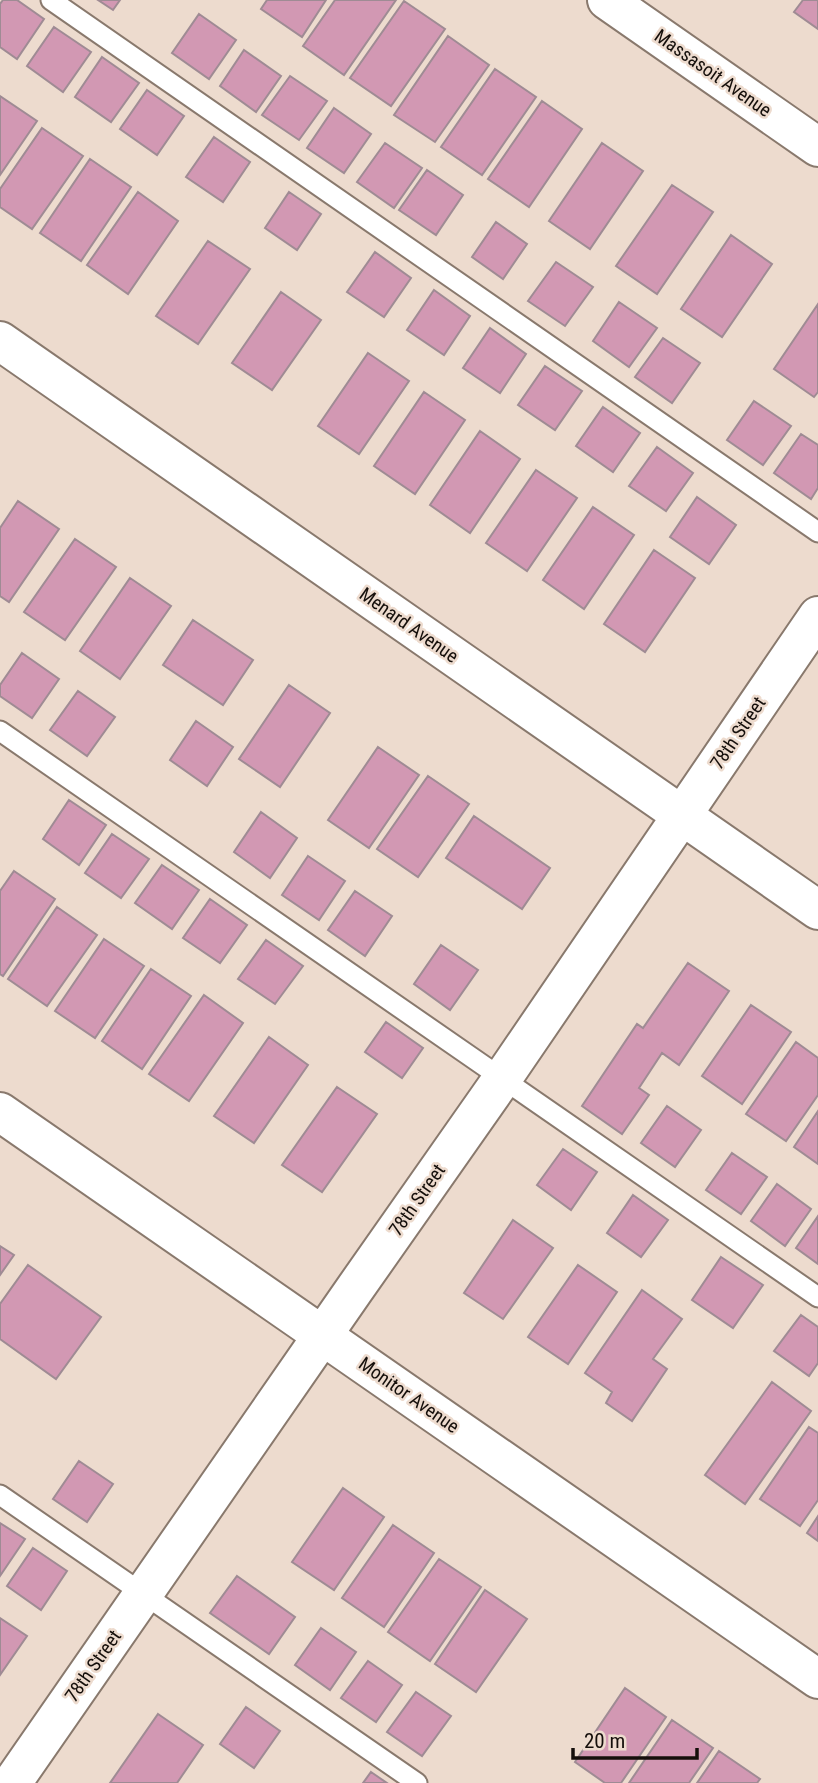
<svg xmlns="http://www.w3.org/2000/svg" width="818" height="1783" viewBox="0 0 818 1783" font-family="'Roboto Condensed',sans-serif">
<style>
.building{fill:#d298b3;stroke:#9f8b94;stroke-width:2}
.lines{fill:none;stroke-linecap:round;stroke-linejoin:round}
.lane-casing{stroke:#89796d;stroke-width:23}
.street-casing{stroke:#89796d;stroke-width:42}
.lane{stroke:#fff;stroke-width:19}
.street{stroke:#fff;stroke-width:38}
.labels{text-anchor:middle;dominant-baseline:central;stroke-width:5;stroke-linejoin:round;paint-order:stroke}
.street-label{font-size:19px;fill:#150f0b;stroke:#eddbce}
</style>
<rect width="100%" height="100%" fill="#eddbce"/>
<!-- building -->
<path class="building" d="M 3,0 L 17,0 L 44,19 L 17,59 L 0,47 L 0,4 Z
M 98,0 L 120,0 L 113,10 Z
M 267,0 L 326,0 L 302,37 L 261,9 Z
M 335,0 L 396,0 L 344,75 L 303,46 Z
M 803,0 L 818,0 L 818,29 L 794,12 Z
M 404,1 L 445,29 L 391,106 L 350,78 Z
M 199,14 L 236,40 L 209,79 L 172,53 Z
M 54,27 L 91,52 L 63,92 L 27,66 Z
M 448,36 L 489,65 L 435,142 L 394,115 Z
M 244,50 L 281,76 L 256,112 L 220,86 Z
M 102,57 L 139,83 L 111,122 L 75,97 Z
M 495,69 L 536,97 L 482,175 L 441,147 Z
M 290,76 L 327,101 L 299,140 L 262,115 Z
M 147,90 L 184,116 L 157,155 L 120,129 Z
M 0,96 L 37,121 L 0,175 Z
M 542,101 L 582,129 L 529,207 L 488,179 Z
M 334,108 L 371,134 L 344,173 L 307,148 Z
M 42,128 L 83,156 L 32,229 L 0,207 L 0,189 Z
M 214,137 L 250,162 L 223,202 L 186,177 Z
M 385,143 L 422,168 L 394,208 L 357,182 Z
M 602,143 L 643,171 L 590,249 L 549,221 Z
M 90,159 L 131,187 L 81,261 L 40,233 Z
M 427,170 L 463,195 L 436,235 L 399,210 Z
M 672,185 L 713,212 L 657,294 L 616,266 Z
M 138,192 L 178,221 L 128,294 L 87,265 Z
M 289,192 L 321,214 L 297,250 L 265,228 Z
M 496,222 L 527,244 L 503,279 L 472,257 Z
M 731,235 L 772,264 L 722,337 L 681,309 Z
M 208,241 L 250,269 L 198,344 L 156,316 Z
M 375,252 L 411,278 L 384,317 L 347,292 Z
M 556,262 L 593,287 L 565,326 L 528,301 Z
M 434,290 L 470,316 L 444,355 L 407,330 Z
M 281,292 L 321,320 L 272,390 L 232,363 Z
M 619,302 L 657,328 L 629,367 L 593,341 Z
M 818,304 L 818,392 L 814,397 L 774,369 Z
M 490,328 L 526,354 L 500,393 L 463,368 Z
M 663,338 L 700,363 L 672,403 L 635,377 Z
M 368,353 L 409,381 L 359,454 L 318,426 Z
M 545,366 L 582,391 L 555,430 L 518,405 Z
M 424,392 L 465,420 L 415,494 L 374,466 Z
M 754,401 L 791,426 L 763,465 L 727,440 Z
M 603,407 L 640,433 L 613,472 L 576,446 Z
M 480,431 L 520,459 L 470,533 L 430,505 Z
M 801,434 L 818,445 L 818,488 L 811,499 L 774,473 Z
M 657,447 L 693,473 L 666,511 L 629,486 Z
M 536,470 L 577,498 L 527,571 L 486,543 Z
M 697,497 L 736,525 L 709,564 L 670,537 Z
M 18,501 L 59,529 L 9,602 L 0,596 L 0,528 Z
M 593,507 L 634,535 L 584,609 L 543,580 Z
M 75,539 L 116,567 L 65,640 L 24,612 Z
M 654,550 L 695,578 L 645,652 L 604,624 Z
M 130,578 L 171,606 L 120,679 L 80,651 Z
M 193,620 L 253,660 L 223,705 L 163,665 Z
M 22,653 L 59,679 L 32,718 L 0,696 L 0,685 Z
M 289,685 L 330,713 L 280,787 L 239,759 Z
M 78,691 L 115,717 L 87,756 L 50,730 Z
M 196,721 L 233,747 L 207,786 L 170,760 Z
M 378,747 L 419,775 L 369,848 L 328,820 Z
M 428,776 L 469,804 L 418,877 L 377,849 Z
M 69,800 L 106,825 L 79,865 L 43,839 Z
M 261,812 L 297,838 L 270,878 L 234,852 Z
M 474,816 L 550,868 L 522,909 L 446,858 Z
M 112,834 L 149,859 L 121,898 L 85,873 Z
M 308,856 L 345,881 L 319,920 L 282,895 Z
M 162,865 L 199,890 L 172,929 L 135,903 Z
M 14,871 L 55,899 L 3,976 L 0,974 L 0,891 Z
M 355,891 L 392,916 L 365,956 L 328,930 Z
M 210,899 L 247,925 L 220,963 L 183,938 Z
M 57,907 L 97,935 L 47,1006 L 8,979 Z
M 104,939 L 144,966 L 95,1038 L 55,1011 Z
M 266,940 L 303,966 L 275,1004 L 238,979 Z
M 441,945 L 478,970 L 450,1010 L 414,984 Z
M 688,963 L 729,991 L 679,1065 L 662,1053 L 639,1088 L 649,1095 L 622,1134 L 582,1106 L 637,1024 L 643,1028 Z
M 151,969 L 191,996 L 142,1069 L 102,1041 Z
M 204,995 L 243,1023 L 189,1101 L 149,1074 Z
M 751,1005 L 791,1032 L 742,1104 L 702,1076 Z
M 386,1022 L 423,1048 L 402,1078 L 365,1052 Z
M 269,1037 L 308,1065 L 254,1143 L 214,1116 Z
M 796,1042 L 818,1058 L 818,1095 L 786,1141 L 746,1114 Z
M 337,1087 L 377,1114 L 322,1192 L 282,1165 Z
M 667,1106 L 701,1130 L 675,1167 L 641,1143 Z
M 818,1111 L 818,1164 L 794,1147 Z
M 563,1149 L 597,1172 L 571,1210 L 537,1185 Z
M 732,1153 L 767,1177 L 741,1214 L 706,1190 Z
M 777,1184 L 811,1209 L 785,1246 L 751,1221 Z
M 633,1195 L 668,1220 L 641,1257 L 607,1233 Z
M 818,1216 L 818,1264 L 796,1248 Z
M 513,1220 L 553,1248 L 503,1319 L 464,1293 Z
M 0,1246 L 14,1255 L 0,1275 Z
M 721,1257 L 763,1285 L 733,1328 L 692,1300 Z
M 28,1265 L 101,1317 L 56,1379 L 0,1339 L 0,1304 Z
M 578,1265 L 617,1292 L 568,1364 L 528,1337 Z
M 642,1290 L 682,1319 L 653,1359 L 667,1369 L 632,1421 L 606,1403 L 612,1392 L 585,1373 Z
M 801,1315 L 818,1327 L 818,1363 L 809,1376 L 774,1351 Z
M 772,1382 L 811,1411 L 745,1504 L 705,1475 Z
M 809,1427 L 818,1433 L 818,1500 L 800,1526 L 760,1499 Z
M 79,1461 L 113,1484 L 87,1522 L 53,1499 Z
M 343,1488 L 384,1517 L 334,1590 L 292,1562 Z
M 818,1516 L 818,1541 L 807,1533 Z
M 0,1523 L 25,1539 L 0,1576 Z
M 393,1525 L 434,1553 L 384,1627 L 342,1598 Z
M 33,1548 L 67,1571 L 41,1610 L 7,1586 Z
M 439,1559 L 481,1587 L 430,1661 L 388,1632 Z
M 237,1576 L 295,1617 L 269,1654 L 210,1613 Z
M 485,1590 L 527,1619 L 476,1692 L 435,1664 Z
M 0,1618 L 27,1636 L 0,1675 Z
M 321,1628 L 356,1652 L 330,1690 L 295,1665 Z
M 368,1661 L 402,1685 L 376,1722 L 341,1698 Z
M 625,1688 L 666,1717 L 621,1783 L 605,1783 L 575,1762 Z
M 416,1692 L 451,1716 L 422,1756 L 387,1732 Z
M 246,1707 L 280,1731 L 254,1768 L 220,1744 Z
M 158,1714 L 203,1745 L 177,1783 L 110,1783 Z
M 672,1720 L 713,1748 L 689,1783 L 629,1783 Z
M 719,1751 L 760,1779 L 757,1783 L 697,1783 Z
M 371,1772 L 387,1783 L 363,1783 Z"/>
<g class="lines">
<defs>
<path id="lane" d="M 51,0 L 818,532
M 0,731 L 818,1297
M 0,1495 L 417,1783"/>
<path id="street" d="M 607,0 L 818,147
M 0,341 L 818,910
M 0,1112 L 818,1679
M 12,1783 L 354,1290 L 502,1079 L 818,616"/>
</defs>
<!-- lane casing -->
<use href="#lane" class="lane-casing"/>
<!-- street casing -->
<use href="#street" class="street-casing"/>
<!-- lane -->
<use href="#lane" class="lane"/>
<!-- street -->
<use href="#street" class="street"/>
</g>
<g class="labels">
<!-- street labels -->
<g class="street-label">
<text transform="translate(713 73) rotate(35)">Massasoit Avenue</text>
<text transform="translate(409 625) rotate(35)">Menard Avenue</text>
<text transform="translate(738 733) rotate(-56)">78th Street</text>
<text transform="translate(417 1200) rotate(-55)">78th Street</text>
<text transform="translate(409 1395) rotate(35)">Monitor Avenue</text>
<text transform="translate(93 1666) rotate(-55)">78th Street</text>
</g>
</g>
<!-- scale -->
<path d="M573 1748v10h124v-10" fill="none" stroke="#150f0b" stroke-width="3.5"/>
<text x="584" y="1748" font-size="21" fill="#150f0b" stroke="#eddbce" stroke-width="5" paint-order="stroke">20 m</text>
</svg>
